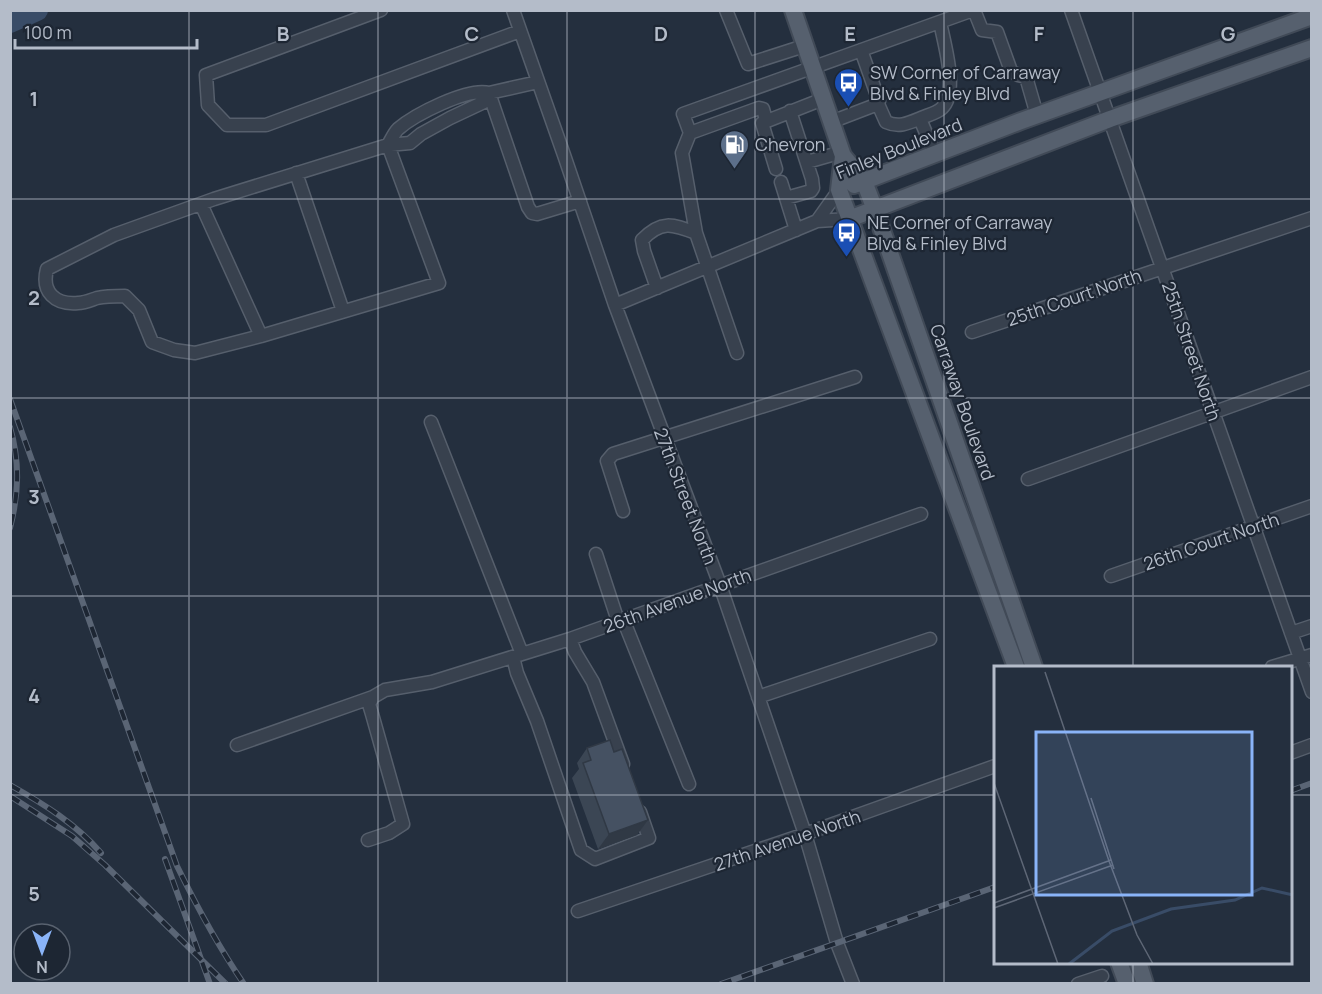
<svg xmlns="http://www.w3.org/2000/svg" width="1322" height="994" viewBox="0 0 1322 994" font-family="Manrope,sans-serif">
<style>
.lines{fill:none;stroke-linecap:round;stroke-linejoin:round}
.river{stroke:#394c67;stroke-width:22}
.minor-casing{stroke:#565f6c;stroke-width:15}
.major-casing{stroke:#414a57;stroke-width:20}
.minor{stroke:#38414e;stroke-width:12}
.major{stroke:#56606e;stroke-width:16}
.rail-casing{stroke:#5a6575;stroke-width:6}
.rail{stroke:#1d2633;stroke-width:4;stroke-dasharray:11;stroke-linecap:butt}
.wall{fill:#3b4654}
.shaded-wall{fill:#303945}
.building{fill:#455162;stroke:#303945;stroke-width:1.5}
.grid{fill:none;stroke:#b4bcc9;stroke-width:1.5;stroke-opacity:0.55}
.labels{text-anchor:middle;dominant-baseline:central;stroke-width:4.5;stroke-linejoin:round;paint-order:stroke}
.poi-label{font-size:18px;fill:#b4bcc9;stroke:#1d2633;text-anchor:start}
.street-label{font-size:18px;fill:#b4bcc9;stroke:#1d2633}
.inset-river{fill:none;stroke:#394c67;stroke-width:3}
.inset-road{fill:none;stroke:#5e6776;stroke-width:1.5}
.view{fill:#8ab4f8;fill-opacity:0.15;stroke:#8ab4f8;stroke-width:3}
.inset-edge{fill:none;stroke:#b4bcc9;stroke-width:3}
.grid-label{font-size:20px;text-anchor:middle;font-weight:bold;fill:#b4bcc9;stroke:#1d2633;stroke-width:4.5;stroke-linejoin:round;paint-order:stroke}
</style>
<rect width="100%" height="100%" fill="#242f3e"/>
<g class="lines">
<!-- river -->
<path class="river" d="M 10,22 L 37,10"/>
<defs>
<path id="minor" d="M 381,10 L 206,75 L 208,105 L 227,125 L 266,125 L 520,31
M 513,10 L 564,155 L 615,305 L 720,585 L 805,834 L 837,943 L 853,984
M 726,10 L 748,64 L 804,46
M 974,10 L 982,30 L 997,32 L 1011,71 L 1018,75 L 1026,77 L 1037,115
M 1071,10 L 1312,692
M 489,93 L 528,207 L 532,213 L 537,214 L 580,201
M 878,104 L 886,122 C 899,128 909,123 921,118 C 928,115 937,113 942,108 C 959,92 944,43 940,22
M 920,119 L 935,154
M 831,122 L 878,104 L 879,101 L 861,50
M 690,133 L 683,114 L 973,10
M 388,145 L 439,283 L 261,336 L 195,353 L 174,350 L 152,342 L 139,310 L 125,296 C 116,296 106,296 97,298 C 91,300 85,303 78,303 C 55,305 41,292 47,269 L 114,235 L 214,199 L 388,145 L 410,143 L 421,134 L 450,118 L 484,102 L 489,93
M 388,145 C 391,140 394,133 398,129 C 414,115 468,87 489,93 L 538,82
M 807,162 L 842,152
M 776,169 L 762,123 L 823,99
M 296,173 L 343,311
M 781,182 L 796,230
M 786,198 L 811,191 L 813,188 L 812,179 L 790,111
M 201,204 L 261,336
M 817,221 L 839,190
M 657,288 L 644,251 L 642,240 C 661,220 672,224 696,233
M 615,305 L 817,221 L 849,219
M 972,332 L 1312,218
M 737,353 L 696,233 L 682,153 L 690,133 L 759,108 L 763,109 L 766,120
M 431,422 L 522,654
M 1028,479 L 1312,377
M 623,511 L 607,461 L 613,454 L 855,377
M 596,554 L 618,621
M 1111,576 L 1312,506
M 623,619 L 689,784
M 1291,633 L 1312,626
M 570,639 L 575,652 L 593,682 L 623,764
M 513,657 L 517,673 L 537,721 L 581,850 L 595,859 L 649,838 L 640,812
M 1272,667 L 1312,655
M 758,697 L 930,639
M 237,745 L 373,697
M 1290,753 L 1312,745
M 368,840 L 389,833 L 403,824 L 372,714 L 369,704 L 373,697 L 385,690 L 432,682 L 570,639 L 921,514
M 578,911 L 805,834 L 995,766
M 1078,984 L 1102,976"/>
<path id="major" d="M 793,10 L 843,156 L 864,181 L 875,210 L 1034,667
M 843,156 L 839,190 L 1016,667
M 854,185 L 1021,121 L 1312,16
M 849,219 L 1110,119 L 1312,48
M 1119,962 L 1127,984
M 1138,962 L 1145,984"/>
</defs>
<!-- minor casing -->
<use href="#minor" class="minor-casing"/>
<!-- major casing -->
<use href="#major" class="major-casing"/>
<!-- minor -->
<use href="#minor" class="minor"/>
<!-- major -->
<use href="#major" class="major"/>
<defs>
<path id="rail" d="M 10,399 L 177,866 C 197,907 218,946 244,984
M 10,427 C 20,462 19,493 10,528
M 10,785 C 44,804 76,824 101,853
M 1290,791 L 1312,783
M 10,796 L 72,836 L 105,865 L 226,984
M 165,859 L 210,984
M 721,984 L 995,887"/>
</defs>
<!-- rail casing -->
<use href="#rail" class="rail-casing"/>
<!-- rail -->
<use href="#rail" class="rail"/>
</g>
<!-- wall -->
<path class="wall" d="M 587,748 L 614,752 L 637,835 L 598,849 L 572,778 L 579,769 L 577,763 Z"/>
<!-- shaded-wall -->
<path class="shaded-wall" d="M 648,820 L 637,835 L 598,849 L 609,834 Z"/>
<!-- building -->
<path class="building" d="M 610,740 L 614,752 L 622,749 L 648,820 L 609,834 L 583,763 L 591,760 L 587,748 Z"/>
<!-- grid -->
<path class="grid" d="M 189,10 L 189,984M 378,10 L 378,984M 567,10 L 567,984M 755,10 L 755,984M 944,10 L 944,984M 1133,10 L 1133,667M 10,199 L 1312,199M 10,398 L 1312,398M 10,596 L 1312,596M 10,795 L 995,795M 1290,795 L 1312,795M 1133,962 L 1133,984"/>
<!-- icons -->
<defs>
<symbol id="bus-pin" viewBox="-11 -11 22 30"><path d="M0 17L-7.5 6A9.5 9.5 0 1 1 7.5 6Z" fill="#1a4fb4" stroke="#1d2633"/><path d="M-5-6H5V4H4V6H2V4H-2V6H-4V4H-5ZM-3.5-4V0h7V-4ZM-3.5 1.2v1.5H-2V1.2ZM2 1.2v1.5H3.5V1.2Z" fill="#fff"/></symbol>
<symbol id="fuel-pin" viewBox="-11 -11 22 30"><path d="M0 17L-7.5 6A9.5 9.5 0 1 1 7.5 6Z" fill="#5c6f8a" stroke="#1d2633"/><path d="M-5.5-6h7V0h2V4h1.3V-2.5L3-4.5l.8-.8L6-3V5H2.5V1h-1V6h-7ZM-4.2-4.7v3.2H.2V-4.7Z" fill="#fff"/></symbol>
</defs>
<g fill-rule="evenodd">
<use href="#bus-pin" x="832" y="66" width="33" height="45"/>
<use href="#fuel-pin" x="718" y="128" width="33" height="45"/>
<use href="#bus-pin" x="830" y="216" width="33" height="45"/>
</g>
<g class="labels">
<!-- poi labels -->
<g class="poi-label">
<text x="870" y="72">SW Corner of Carraway<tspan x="870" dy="21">Blvd &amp; Finley Blvd</tspan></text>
<text x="755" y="144">Chevron</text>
<text x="867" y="222">NE Corner of Carraway<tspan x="867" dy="21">Blvd &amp; Finley Blvd</tspan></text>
</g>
<!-- street labels -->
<g class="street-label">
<text transform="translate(899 148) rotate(-22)">Finley Boulevard</text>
<text transform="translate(1074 297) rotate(-19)">25th Court North</text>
<text transform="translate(1192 351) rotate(71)">25th Street North</text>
<text transform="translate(963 402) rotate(71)">Carraway Boulevard</text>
<text transform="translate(686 496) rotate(69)">27th Street North</text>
<text transform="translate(1211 541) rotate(-19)">26th Court North</text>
<text transform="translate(677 600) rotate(-20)">26th Avenue North</text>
<text transform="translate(787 840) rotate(-19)">27th Avenue North</text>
</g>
</g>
<!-- overview -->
<g transform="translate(994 666)">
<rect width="298" height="298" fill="#242f3e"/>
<path class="inset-river" d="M 75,298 L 118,265 L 177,243 L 241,234 L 268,222 L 299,229"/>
<path class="inset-road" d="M 51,6 L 115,195 L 143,269 L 159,298M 0,117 L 64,298M 97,132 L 120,203M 0,237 L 117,194M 0,242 L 119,199"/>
<path class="view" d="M 42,66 L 258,66 L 258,229 L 42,229 Z"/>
<rect width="298" height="298" class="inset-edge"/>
</g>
<g class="grid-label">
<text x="283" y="41">B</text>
<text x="472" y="41">C</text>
<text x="661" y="41">D</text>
<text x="850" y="41">E</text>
<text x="1039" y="41">F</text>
<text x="1228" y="41">G</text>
<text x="34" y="106">1</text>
<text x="34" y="305">2</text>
<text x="34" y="504">3</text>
<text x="34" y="703">4</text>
<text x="34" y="901">5</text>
</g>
<!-- border -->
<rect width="1322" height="994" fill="none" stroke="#b4bcc9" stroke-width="24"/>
<!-- north arrow -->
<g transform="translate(42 952) rotate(180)"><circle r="28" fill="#1d2633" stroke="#59626f" stroke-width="1.5"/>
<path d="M0-4.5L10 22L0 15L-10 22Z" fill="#8ab4f8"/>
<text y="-9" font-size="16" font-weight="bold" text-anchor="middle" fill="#b4bcc9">N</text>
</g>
<!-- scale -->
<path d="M15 39v9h182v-9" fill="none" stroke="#b4bcc9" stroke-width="3"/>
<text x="24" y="39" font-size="18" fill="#b4bcc9" stroke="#1d2633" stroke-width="4.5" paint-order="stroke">100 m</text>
</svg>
